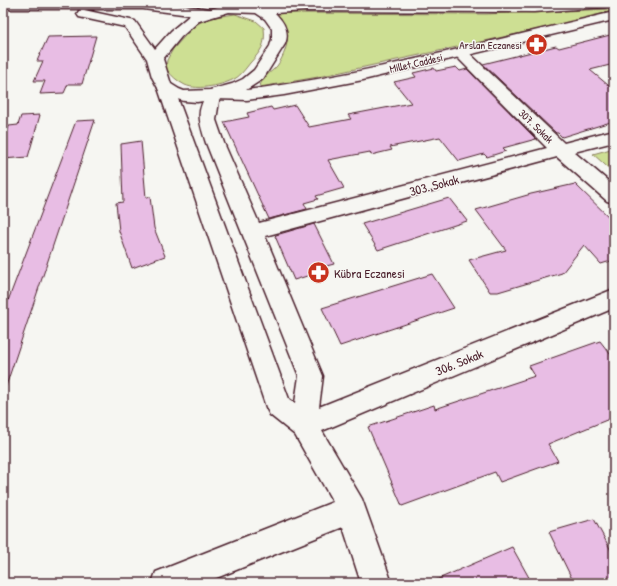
<svg xmlns="http://www.w3.org/2000/svg" width="617" height="586" viewBox="0 0 617 586" font-family="'Patrick Hand',sans-serif">
<style>
.green{fill:#cddf93;stroke:#8c7f5f}
.building{fill:#e8bde4;stroke:#4a1f2b}
.lines{fill:none;stroke-linecap:round;stroke-linejoin:round}
.minor-casing{stroke:#4a1f2b;stroke-width:3}
.major-casing{stroke:#4a1f2b;stroke-width:3}
.minor{fill:#f6f6f2;fill-rule:evenodd}
.major{fill:#f6f6f2;fill-rule:evenodd}
.labels{text-anchor:middle;dominant-baseline:central;stroke-width:3;stroke-linejoin:round;paint-order:stroke}
.far-poi-label{font-size:11px;fill:#4a1f2b;stroke:#f6f6f2;text-anchor:end}
.far-street-label{font-size:11px;fill:#4a1f2b;stroke:#f6f6f2}
.street-label{font-size:13px;fill:#4a1f2b;stroke:#f6f6f2}
.poi-label{font-size:13px;fill:#4a1f2b;stroke:#f6f6f2;text-anchor:start}
</style>
<rect width="100%" height="100%" fill="#f6f6f2"/>
<filter id="ink" filterUnits="userSpaceOnUse"><feTurbulence type="fractalNoise" baseFrequency=".025" numOctaves="2"/><feDisplacementMap in="SourceGraphic" scale="8" xChannelSelector="R" yChannelSelector="G"/><feConvolveMatrix kernelMatrix="1 2 1 2 8 2 1 2 1" color-interpolation-filters="sRGB"/></filter>
<g filter="url(#ink)">
<!-- green -->
<path class="green" d="M 614,9 L 614,13 L 318,77 L 260,87 C 261,77 271,73 277,66 C 283,58 289,43 287,34 C 286,26 279,18 274,13 L 486,14 Z
M 235,14 L 256,21 L 264,28 C 266,45 261,51 250,63 C 246,68 241,75 236,78 C 224,85 198,91 185,85 C 177,81 172,76 166,69 L 167,60 L 173,49 L 195,25 L 209,18 Z
M 614,148 L 614,173 L 593,154 Z"/>
<!-- building -->
<path class="building" d="M 614,34 L 614,64 L 590,70 L 614,90 L 614,121 L 562,137 L 558,133 L 556,133 L 483,64 L 556,46 L 559,48 Z
M 96,36 L 82,84 L 68,84 L 64,93 L 40,94 L 45,81 L 34,81 L 43,61 L 37,61 L 48,37 Z
M 456,67 L 460,71 L 467,69 L 536,139 L 503,148 L 506,151 L 487,157 L 484,154 L 459,161 L 440,137 L 390,147 L 392,150 L 371,155 L 370,152 L 328,160 L 344,188 L 316,196 L 318,199 L 304,203 L 307,209 L 269,219 L 224,122 L 249,117 L 247,113 L 271,107 L 273,110 L 295,105 L 309,127 L 351,119 L 348,115 L 411,103 L 394,82 L 416,77 L 413,73 L 434,68 L 436,71 Z
M 40,115 L 28,157 L 3,159 L 3,143 L 9,126 L 18,125 L 21,116 Z
M 95,120 L 6,386 L 3,385 L 3,314 L 76,121 Z
M 141,141 L 146,198 L 150,197 L 154,228 L 165,256 L 132,268 L 119,231 L 116,203 L 123,202 L 121,144 Z
M 575,184 L 614,222 L 614,260 L 601,264 L 584,245 L 562,273 L 498,292 L 490,292 L 469,260 L 506,250 L 476,210 L 531,194 Z
M 449,198 L 467,221 L 378,250 L 362,224 Z
M 314,224 L 334,264 L 315,269 L 317,273 L 294,280 L 275,236 L 276,235 Z
M 432,274 L 454,308 L 340,346 L 322,308 Z
M 600,341 L 614,359 L 614,417 L 548,444 L 558,461 L 500,482 L 495,472 L 402,506 L 368,427 L 434,405 L 435,409 L 535,376 L 529,366 Z
M 594,519 L 614,556 L 614,583 L 574,583 L 549,532 Z
M 512,547 L 532,583 L 429,583 Z"/>
<g class="lines">
<defs>
<path id="minor" d="M 461,48 L 466,50 L 564,143 L 614,130 L 614,142 L 574,152 L 614,186 L 614,203 L 607,201 L 557,157 L 265,236 L 323,376 L 319,407 L 614,289 L 614,308 L 322,431 L 362,499 L 392,583 L 361,583 L 343,527 L 204,583 L 152,583 L 156,572 L 333,502 L 295,435 L 270,415 L 266,407 L 158,88 L 160,85 L 166,83 L 172,85 L 174,88 L 289,399 L 295,403 L 299,376 L 206,143 C 199,121 195,111 209,91 L 215,89 L 221,91 L 223,94 L 219,101 L 216,120 L 224,143 L 259,223 L 547,148 L 456,56 L 453,53 L 456,50 Z"/>
<path id="major" d="M 3,3 L 161,3 L 210,9 L 228,4 L 249,3 L 262,6 L 304,3 L 612,3 L 610,6 L 605,7 L 534,12 L 306,11 L 275,13 C 284,22 290,32 285,44 L 263,79 L 246,90 L 247,90 C 371,74 492,40 614,12 L 614,20 L 363,80 L 284,95 L 247,100 L 216,99 L 197,102 L 184,101 L 167,96 L 159,90 L 152,77 L 147,59 L 125,27 L 79,17 L 77,14 L 79,11 L 84,10 L 135,21 L 155,49 L 171,31 L 190,15 L 143,9 L 3,9 ZM 229,12 L 256,13 L 265,19 L 272,29 L 272,39 L 270,46 L 254,70 L 243,79 L 232,84 L 210,90 L 184,91 L 179,89 L 171,84 L 163,59 L 181,37 L 199,21 Z"/>
</defs>
<!-- minor casing -->
<use href="#minor" class="minor-casing"/>
<!-- major casing -->
<use href="#major" class="major-casing"/>
<!-- minor -->
<use href="#minor" class="minor"/>
<!-- major -->
<use href="#major" class="major"/>
</g>
</g>
<!-- icons -->
<defs>
<symbol id="pharmacy-disc" viewBox="-11 -11 22 22"><circle r="9.5" fill="#c8321e" stroke="#f6f6f2"/><path d="M-2-6h4v4h4v4h-4v4h-4v-4h-4v-4h4Z" fill="#fff"/></symbol>
</defs>
<g fill-rule="evenodd">
<use href="#pharmacy-disc" x="524" y="32" width="25" height="25"/>
<use href="#pharmacy-disc" x="306" y="260" width="25" height="25"/>
</g>
<g class="labels">
<!-- far-poi labels -->
<g class="far-poi-label">
<text x="522" y="45">Arslan Eczanesi</text>
</g>
<!-- far-street labels -->
<g class="far-street-label">
<text transform="translate(416 63) rotate(-13)">Millet Caddesi</text>
<text transform="translate(536 126) rotate(44)">307. Sokak</text>
</g>
<!-- street labels -->
<g class="street-label">
<text transform="translate(434 185) rotate(-15)">303. Sokak</text>
<text transform="translate(459 362) rotate(-22)">306. Sokak</text>
</g>
<!-- poi labels -->
<g class="poi-label">
<text x="334" y="273">Kübra Eczanesi</text>
</g>
</g>
<!-- margin -->
<rect width="617" height="586" fill="none" stroke="#f6f6f2" stroke-width="16"/>
<rect x="8" y="8" width="601" height="570" fill="none" stroke="#4a1f2b" stroke-width="1.5" filter="url(#ink)"/>
</svg>
